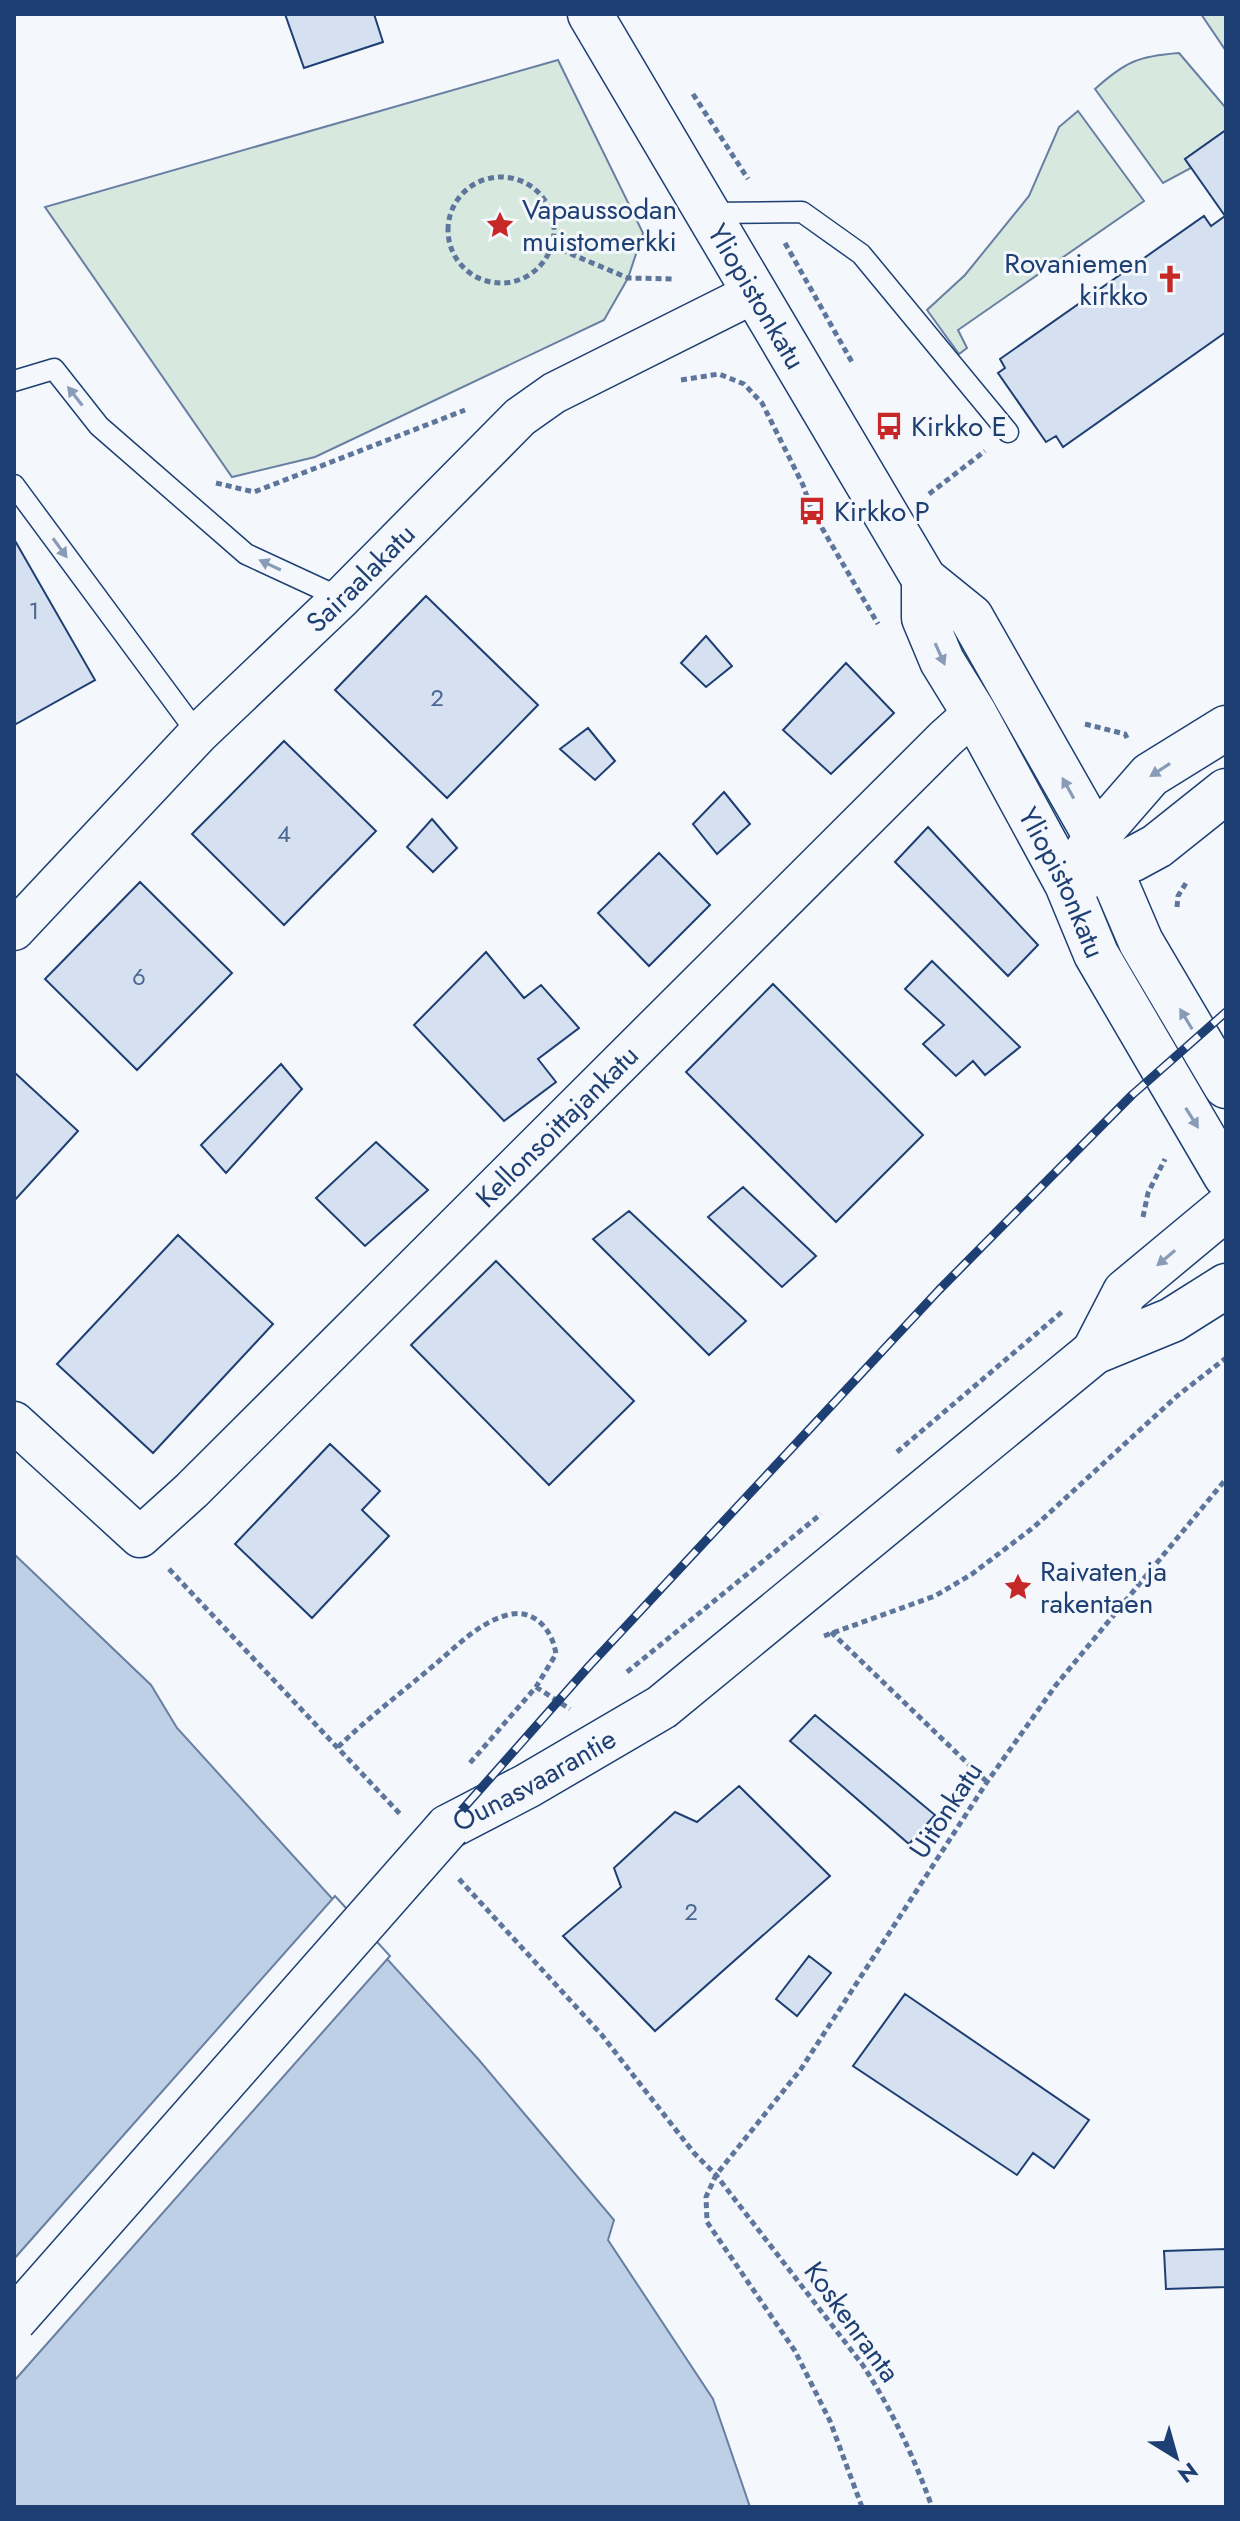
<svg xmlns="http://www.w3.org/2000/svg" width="1240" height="2521" viewBox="0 0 1240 2521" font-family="Jost,sans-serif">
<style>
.green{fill:#d7e8df;stroke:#687fa3;stroke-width:2}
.water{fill:#bed0e5;stroke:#687fa3;stroke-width:2}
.pier{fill:#f4f7fb;stroke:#687fa3;stroke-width:2}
.building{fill:#d5e0f0;stroke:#1d3f73;stroke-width:2}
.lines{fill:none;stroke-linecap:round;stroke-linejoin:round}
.lane-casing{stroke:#1d3f73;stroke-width:23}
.street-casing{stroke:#1d3f73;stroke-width:43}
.secondary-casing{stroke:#1d3f73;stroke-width:47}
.path{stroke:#5e769c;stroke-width:5;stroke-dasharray:6 4;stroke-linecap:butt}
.lane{stroke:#f4f7fb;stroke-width:20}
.street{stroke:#f4f7fb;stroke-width:40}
.secondary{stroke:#f4f7fb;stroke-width:44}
.rail-casing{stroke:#1d3f73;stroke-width:9}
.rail{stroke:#f4f7fb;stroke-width:6;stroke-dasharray:18;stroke-linecap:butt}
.secondary-bridge-casing{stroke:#1d3f73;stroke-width:47;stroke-linecap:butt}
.secondary-bridge{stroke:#f4f7fb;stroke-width:44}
.oneway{fill:#889bb7}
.labels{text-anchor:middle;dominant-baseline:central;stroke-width:6;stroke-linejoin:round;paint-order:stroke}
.number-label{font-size:24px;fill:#4b6792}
.poi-label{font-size:28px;fill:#1d3f73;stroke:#f4f7fb;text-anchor:start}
.street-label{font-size:28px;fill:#1d3f73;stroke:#f4f7fb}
</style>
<rect width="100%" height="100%" fill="#f4f7fb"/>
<!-- green -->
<path class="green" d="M 1201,14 L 1226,14 L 1226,51 Z
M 1179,53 L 1226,108 L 1226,130 L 1185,159 L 1191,168 L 1163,183 L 1095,89 C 1125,62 1138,56 1179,53 Z
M 558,60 L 643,233 L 628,278 L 604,320 L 315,457 L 232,477 L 45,207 Z
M 1078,111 L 1144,201 L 958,330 L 967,348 L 959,354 L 927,310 L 965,275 L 1029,196 L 1059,127 Z"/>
<!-- water -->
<path class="water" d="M 14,1554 L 151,1685 L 177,1728 L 479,2060 L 614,2220 L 608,2240 L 713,2399 L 750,2507 L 14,2507 Z"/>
<!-- pier -->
<path class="pier" d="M 335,1896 L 390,1956 L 14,2381 L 14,2259 Z"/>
<!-- building -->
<path class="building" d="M 285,14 L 374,14 L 383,42 L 304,68 Z
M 1226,130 L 1226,332 L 1063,447 L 1056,436 L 1046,442 L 998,373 L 1005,368 L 1000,359 L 1204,216 L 1211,226 L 1225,216 L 1185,159 Z
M 14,539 L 95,680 L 16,724 L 14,721 Z
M 426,596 L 538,705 L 447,798 L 335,690 Z
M 706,636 L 732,666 L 706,687 L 681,663 Z
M 846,663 L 894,713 L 831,774 L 783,730 Z
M 588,728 L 615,761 L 595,780 L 560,749 Z
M 284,741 L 376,831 L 284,925 L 192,834 Z
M 724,792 L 750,824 L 717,854 L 693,824 Z
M 432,819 L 457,848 L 433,872 L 407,847 Z
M 928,827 L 1038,945 L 1008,976 L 895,862 Z
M 659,853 L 710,905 L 649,966 L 598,913 Z
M 140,882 L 232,973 L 137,1070 L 45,979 Z
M 486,952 L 524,998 L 541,985 L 579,1028 L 538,1059 L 556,1082 L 504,1121 L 414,1025 Z
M 932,961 L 1020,1047 L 985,1075 L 973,1061 L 956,1076 L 923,1044 L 944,1025 L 905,989 Z
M 773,984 L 923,1135 L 836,1222 L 686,1072 Z
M 281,1064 L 302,1089 L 226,1173 L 201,1145 Z
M 14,1072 L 78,1131 L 14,1201 Z
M 376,1142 L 428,1190 L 365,1246 L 316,1198 Z
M 743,1187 L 816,1256 L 782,1287 L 708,1217 Z
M 629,1211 L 746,1321 L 709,1355 L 593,1239 Z
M 178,1235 L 273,1324 L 153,1453 L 57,1364 Z
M 496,1261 L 634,1401 L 549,1485 L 411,1345 Z
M 330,1444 L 380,1491 L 362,1510 L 389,1536 L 312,1618 L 235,1544 Z
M 815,1715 L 935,1815 L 909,1844 L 790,1741 Z
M 739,1786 L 830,1876 L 655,2031 L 563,1936 L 621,1887 L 614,1868 L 675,1812 L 697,1822 Z
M 809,1956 L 831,1973 L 797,2016 L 776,1999 Z
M 905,1994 L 1089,2120 L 1054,2168 L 1033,2153 L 1017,2175 L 853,2066 Z
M 1226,2249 L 1226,2287 L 1166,2289 L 1164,2251 Z"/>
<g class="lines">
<defs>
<path id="lane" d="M 709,213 L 802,212 L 861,254 L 1008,432
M 14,381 L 54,369 L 99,426 L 246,554 L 341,598
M 14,485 L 198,734"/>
<g id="street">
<path id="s1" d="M 14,930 L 198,734 L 341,598 L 520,417 L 554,393 L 756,292"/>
<path id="s2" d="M 14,1422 L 140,1537 L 192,1490 L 946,738 L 974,713"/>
</g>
<g id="secondary">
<path id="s3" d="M 590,14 L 924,579 L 971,617 L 1096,837 L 1141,942 L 1226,1086"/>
<path id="s4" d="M 924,579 L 924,618 L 942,661 L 974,713 L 1067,884 L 1096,954 L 1226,1176"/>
<path d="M 1082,859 L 1096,837 L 1150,775 L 1226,728"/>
<path d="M 1081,879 L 1133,859 L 1157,846 L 1226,791"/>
<path d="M 1094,1352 L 1125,1292 L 1226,1208"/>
<path id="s5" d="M 448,1827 L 527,1786 L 662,1707 L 1094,1352 L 1172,1320 L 1226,1286"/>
</g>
</defs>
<!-- lane casing -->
<use href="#lane" class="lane-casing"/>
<!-- street casing -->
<use href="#street" class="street-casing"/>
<!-- secondary casing -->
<use href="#secondary" class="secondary-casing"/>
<!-- path -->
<path class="path" d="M 693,94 L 748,179
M448 230a53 53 0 1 1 106 0a53 53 0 1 1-106 0Z
M 785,243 L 853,364
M 552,246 L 628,278 L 675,279
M 681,380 L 719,374 L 744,384 L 762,403 L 803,485 L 812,511 L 878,624
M 216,483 L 254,492 L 465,410
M 929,494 L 985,451
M 1085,724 L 1125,734 L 1127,738
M 1177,907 L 1178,896 L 1186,883
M 1143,1217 L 1148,1193 L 1165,1159
M 897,1452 L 1063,1311
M 169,1569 L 401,1815
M 831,1632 L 987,1782
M 824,1636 L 935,1596 L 972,1574 L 1034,1527 L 1177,1396 L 1226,1358
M 627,1672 L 821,1514
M 536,1687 L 570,1709
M 338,1747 C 368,1718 401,1693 433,1666 C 455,1648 476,1625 504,1616 C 532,1606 552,1628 556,1654 L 536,1687 L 470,1763
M 459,1879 L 601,2034 L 694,2153 L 716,2175 L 862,2364 C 891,2408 914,2457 932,2507
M 862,2507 L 830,2421 L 795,2351 L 707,2222 L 706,2197 L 716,2175 L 801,2069 L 987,1782 L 1056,1685 L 1226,1479"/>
<!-- lane -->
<use href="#lane" class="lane"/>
<!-- street -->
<use href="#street" class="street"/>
<!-- secondary -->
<use href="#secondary" class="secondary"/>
<defs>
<path id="rail" d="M 14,2317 L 590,1665 L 939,1290 L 1132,1095 L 1226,1012"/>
</defs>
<!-- rail casing -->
<use href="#rail" class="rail-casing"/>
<!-- rail -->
<use href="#rail" class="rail"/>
<defs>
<path id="secondary-bridge" d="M 14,2320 L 448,1827"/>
</defs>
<!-- secondary-bridge casing -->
<use href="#secondary-bridge" class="secondary-bridge-casing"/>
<!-- secondary-bridge -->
<use href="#secondary-bridge" class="secondary-bridge"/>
</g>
<!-- one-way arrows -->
<defs><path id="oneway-solid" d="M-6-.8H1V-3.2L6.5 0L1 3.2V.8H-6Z" transform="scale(2)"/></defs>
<g class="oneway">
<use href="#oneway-solid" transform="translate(75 396) rotate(-128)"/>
<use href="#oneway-solid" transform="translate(60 548) rotate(54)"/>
<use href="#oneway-solid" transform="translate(270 565) rotate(-155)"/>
<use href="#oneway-solid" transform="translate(940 654) rotate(66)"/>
<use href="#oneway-solid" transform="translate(1160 770) rotate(147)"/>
<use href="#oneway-solid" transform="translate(1068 788) rotate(-119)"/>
<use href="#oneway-solid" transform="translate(1186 1019) rotate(-121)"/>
<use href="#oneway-solid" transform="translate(1192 1118) rotate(58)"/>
<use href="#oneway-solid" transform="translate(1166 1258) rotate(140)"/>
</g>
<!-- icons -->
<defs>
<symbol id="sight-bare" viewBox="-9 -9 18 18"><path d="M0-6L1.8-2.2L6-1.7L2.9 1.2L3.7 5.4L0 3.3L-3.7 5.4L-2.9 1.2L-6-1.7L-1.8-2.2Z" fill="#c62828" stroke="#f4f7fb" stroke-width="2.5" paint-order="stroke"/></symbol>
<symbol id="church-bare" viewBox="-9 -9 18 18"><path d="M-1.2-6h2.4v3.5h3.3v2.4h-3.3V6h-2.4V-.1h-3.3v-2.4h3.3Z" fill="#c62828" stroke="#f4f7fb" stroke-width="2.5" paint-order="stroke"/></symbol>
<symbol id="bus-bare" viewBox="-9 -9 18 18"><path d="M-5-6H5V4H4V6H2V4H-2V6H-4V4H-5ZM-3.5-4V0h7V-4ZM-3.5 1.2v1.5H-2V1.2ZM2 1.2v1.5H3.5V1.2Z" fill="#c62828" stroke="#f4f7fb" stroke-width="2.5" paint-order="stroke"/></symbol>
</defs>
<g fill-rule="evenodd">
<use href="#sight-bare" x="480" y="205" width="40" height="40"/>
<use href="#church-bare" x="1150" y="259" width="40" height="40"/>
<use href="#bus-bare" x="869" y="406" width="40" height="40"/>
<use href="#bus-bare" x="792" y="491" width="40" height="40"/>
<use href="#sight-bare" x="998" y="1567" width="40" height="40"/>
</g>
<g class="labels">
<!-- number labels -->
<g class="number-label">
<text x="34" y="610">1</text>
<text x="437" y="697">2</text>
<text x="284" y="833">4</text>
<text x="139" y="976">6</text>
<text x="691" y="1911">2</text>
</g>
<!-- poi labels -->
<g class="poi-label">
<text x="522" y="209">Vapaussodan<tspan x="522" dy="32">muistomerkki</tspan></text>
<text x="1148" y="263" text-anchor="end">Rovaniemen<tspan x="1148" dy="32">kirkko</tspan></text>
<text x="911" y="426">Kirkko E</text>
<text x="834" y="511">Kirkko P</text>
<text x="1040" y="1571">Raivaten ja<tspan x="1040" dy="32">rakentaen</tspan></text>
</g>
<!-- street labels -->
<g class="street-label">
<text stroke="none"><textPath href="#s3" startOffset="328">Yliopistonkatu</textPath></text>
<text stroke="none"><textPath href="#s1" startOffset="494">Sairaalakatu</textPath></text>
<text stroke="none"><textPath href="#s4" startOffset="338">Yliopistonkatu</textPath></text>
<text stroke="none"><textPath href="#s2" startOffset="756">Kellonsoittajankatu</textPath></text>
<text stroke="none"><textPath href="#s5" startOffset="98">Ounasvaarantie</textPath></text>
<text transform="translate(946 1810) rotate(-57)">Uitonkatu</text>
<text transform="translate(852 2322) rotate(54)">Koskenranta</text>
</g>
</g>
<!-- border -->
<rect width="1240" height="2521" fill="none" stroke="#1d3f73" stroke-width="32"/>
<!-- north arrow -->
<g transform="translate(1176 2457) rotate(143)" stroke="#f4f7fb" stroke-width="6" paint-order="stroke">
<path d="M0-6L14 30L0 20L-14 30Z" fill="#1d3f73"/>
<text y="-12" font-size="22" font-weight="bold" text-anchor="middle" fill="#1d3f73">N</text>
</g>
</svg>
